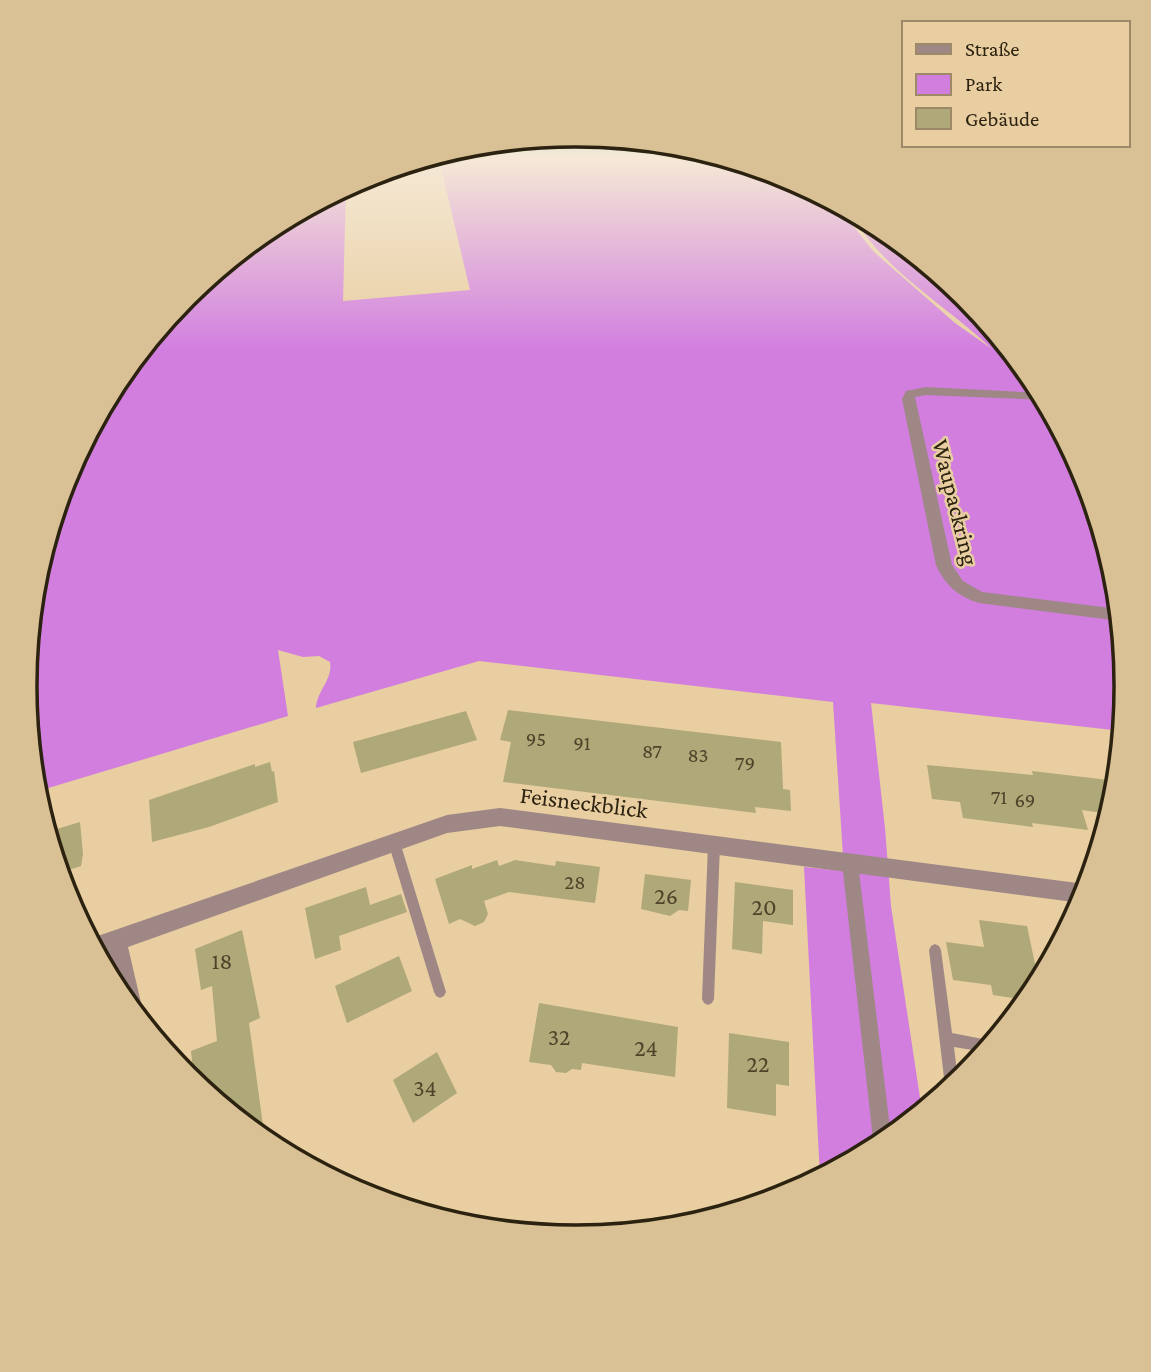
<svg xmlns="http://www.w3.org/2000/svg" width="1151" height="1372" viewBox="0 0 1151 1372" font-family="'Crimson Pro',serif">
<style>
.green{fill:#d17edf}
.building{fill:#afa878}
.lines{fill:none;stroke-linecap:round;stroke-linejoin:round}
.service{fill:#9f8786;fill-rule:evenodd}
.pedestrian{fill:#9f8786;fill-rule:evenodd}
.minor{fill:#9f8786;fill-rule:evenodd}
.labels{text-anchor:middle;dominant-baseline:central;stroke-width:5;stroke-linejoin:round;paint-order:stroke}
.number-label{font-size:21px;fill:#4d442a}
.street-label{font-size:24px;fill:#2c2210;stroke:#e8cea1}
.near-number-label{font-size:24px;fill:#4d442a}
.rim{fill:none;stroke:#2c2210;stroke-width:3.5}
</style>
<rect width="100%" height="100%" fill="#e8cea1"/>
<!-- green -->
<path class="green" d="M 439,159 L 708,159 L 746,165 L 787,177 L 846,209 L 854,227 L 874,252 L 955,323 L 992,349 C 950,308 876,266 852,212 C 1033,309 1142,529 1122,731 L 871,703 L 885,828 L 891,906 L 922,1111 L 881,1144 L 820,1177 L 804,867 L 844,871 L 833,702 L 479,661 L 316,708 C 317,690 333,680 330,662 L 319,656 L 303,657 L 278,650 L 288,716 L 35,792 L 25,686 L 35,578 L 67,475 L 118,380 L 186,296 L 270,228 L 346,187 L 343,301 L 470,290 Z"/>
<!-- building -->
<path class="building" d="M 508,710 L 781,742 L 783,789 L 790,790 L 791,811 L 755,807 L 756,813 L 503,782 L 511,742 L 500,740 Z
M 466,711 L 477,740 L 361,773 L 353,742 Z
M 270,762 L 272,772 L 274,771 L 278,802 L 209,827 L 152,842 L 149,800 L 255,764 L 255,767 Z
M 927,765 L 1033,775 L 1032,771 L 1117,781 L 1116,794 L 1110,814 L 1082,810 L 1088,830 L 1032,823 L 1033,827 L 963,818 L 960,802 L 932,799 Z
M 80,822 L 83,854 L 81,866 L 59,873 L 47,832 Z
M 497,860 L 499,866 L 515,860 L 555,866 L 556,861 L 600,867 L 595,903 L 509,892 L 484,901 L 488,914 L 484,922 L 475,926 L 460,919 L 449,924 L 435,879 L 472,865 L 472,869 Z
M 645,874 L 691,880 L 688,911 L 679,910 L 670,916 L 641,909 Z
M 735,882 L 793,890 L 793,925 L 763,921 L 762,954 L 732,949 Z
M 366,887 L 370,905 L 401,894 L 407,912 L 339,936 L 341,950 L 315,959 L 305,908 Z
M 979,920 L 1027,926 L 1039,983 L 1027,1000 L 993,995 L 991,985 L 953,980 L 946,942 L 984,947 Z
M 242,930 L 260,1018 L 249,1023 L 265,1140 L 194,1082 L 191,1051 L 217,1041 L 212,986 L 201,990 L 195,949 Z
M 399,956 L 412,991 L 347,1023 L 335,986 Z
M 539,1003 L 678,1027 L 675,1077 L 582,1063 L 581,1070 L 572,1069 L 566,1073 L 556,1072 L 551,1065 L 529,1062 Z
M 729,1033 L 789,1042 L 789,1086 L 776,1084 L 776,1116 L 727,1108 Z
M 437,1052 L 457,1093 L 413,1123 L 393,1080 Z"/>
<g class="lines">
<!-- service -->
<path class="service" d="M 713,159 L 724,159 L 741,163 L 739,164 Z
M 394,837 L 398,838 L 400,842 L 446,992 L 444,996 L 440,998 L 436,996 L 434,992 L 388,842 L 390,838 Z
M 714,840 L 718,841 L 720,845 L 714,999 L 712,1003 L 708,1005 L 704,1003 L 702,999 L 708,845 L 710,841 Z
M 935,944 L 939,946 L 941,950 L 952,1033 L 993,1041 L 985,1052 L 954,1047 L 958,1081 L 947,1090 L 945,1086 L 929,950 L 931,946 Z"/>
<!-- pedestrian -->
<path class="pedestrian" d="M 850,855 L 856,858 L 858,863 L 891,1136 L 874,1148 L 842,863 L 844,858 Z"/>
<!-- minor -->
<path class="minor" d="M 926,387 L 1041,393 L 1045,400 L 926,395 L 915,397 L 952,565 L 963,581 L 982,592 L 1119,609 L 1120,621 L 979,603 C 958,597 945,585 936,565 L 902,399 L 906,391 Z
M 500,808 L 1085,884 L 1088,885 L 1081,903 L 500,826 L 447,833 L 128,947 L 142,1007 L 137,1016 L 114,986 L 108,954 L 99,957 L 89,939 L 447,815 Z"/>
</g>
<!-- sky -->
<linearGradient id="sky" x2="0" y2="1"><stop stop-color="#6fbcde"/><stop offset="0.45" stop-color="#f5e9d5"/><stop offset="1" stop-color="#f5e9d5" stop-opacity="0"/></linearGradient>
<rect width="1151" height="351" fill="url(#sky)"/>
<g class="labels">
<!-- number labels -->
<g class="number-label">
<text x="536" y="739">95</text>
<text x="582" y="743">91</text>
<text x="652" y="751">87</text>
<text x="698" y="755">83</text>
<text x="745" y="763">79</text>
<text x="999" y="797">71</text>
<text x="1025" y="800">69</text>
<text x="575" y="882">28</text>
</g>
<!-- street labels -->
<g class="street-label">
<text transform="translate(956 502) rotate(76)">Waupackring</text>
<text transform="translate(584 802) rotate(7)">Feisneckblick</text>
</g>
<!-- near-number labels -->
<g class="near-number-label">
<text x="666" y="895">26</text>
<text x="764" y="906">20</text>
<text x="222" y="960">18</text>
<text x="559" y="1036">32</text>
<text x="646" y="1047">24</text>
<text x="758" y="1063">22</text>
<text x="425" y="1087">34</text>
</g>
</g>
<!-- crop -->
<path d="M0 0H1151V1372H0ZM575 147H576A538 538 0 0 1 1114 685V687A538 538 0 0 1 576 1225H575A538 538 0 0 1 37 687V685A538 538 0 0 1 575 147Z" fill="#d9c095" fill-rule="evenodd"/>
<path class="rim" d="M575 147H576A538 538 0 0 1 1114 685V687A538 538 0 0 1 576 1225H575A538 538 0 0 1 37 687V685A538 538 0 0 1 575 147Z"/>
<!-- legend -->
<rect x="902" y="21" width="228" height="126" fill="#e8cea1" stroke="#9d8967" stroke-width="2"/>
<rect x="916" y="44" width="35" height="10" fill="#9f8786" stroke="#9d8967" stroke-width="2"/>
<text x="965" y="56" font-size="21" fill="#2c2210">Straße</text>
<rect x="916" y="74" width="35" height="21" fill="#d17edf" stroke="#9d8967" stroke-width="2"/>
<text x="965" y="91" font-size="21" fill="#2c2210">Park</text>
<rect x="916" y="108" width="35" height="21" fill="#afa878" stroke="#9d8967" stroke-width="2"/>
<text x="965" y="126" font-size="21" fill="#2c2210">Gebäude</text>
</svg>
